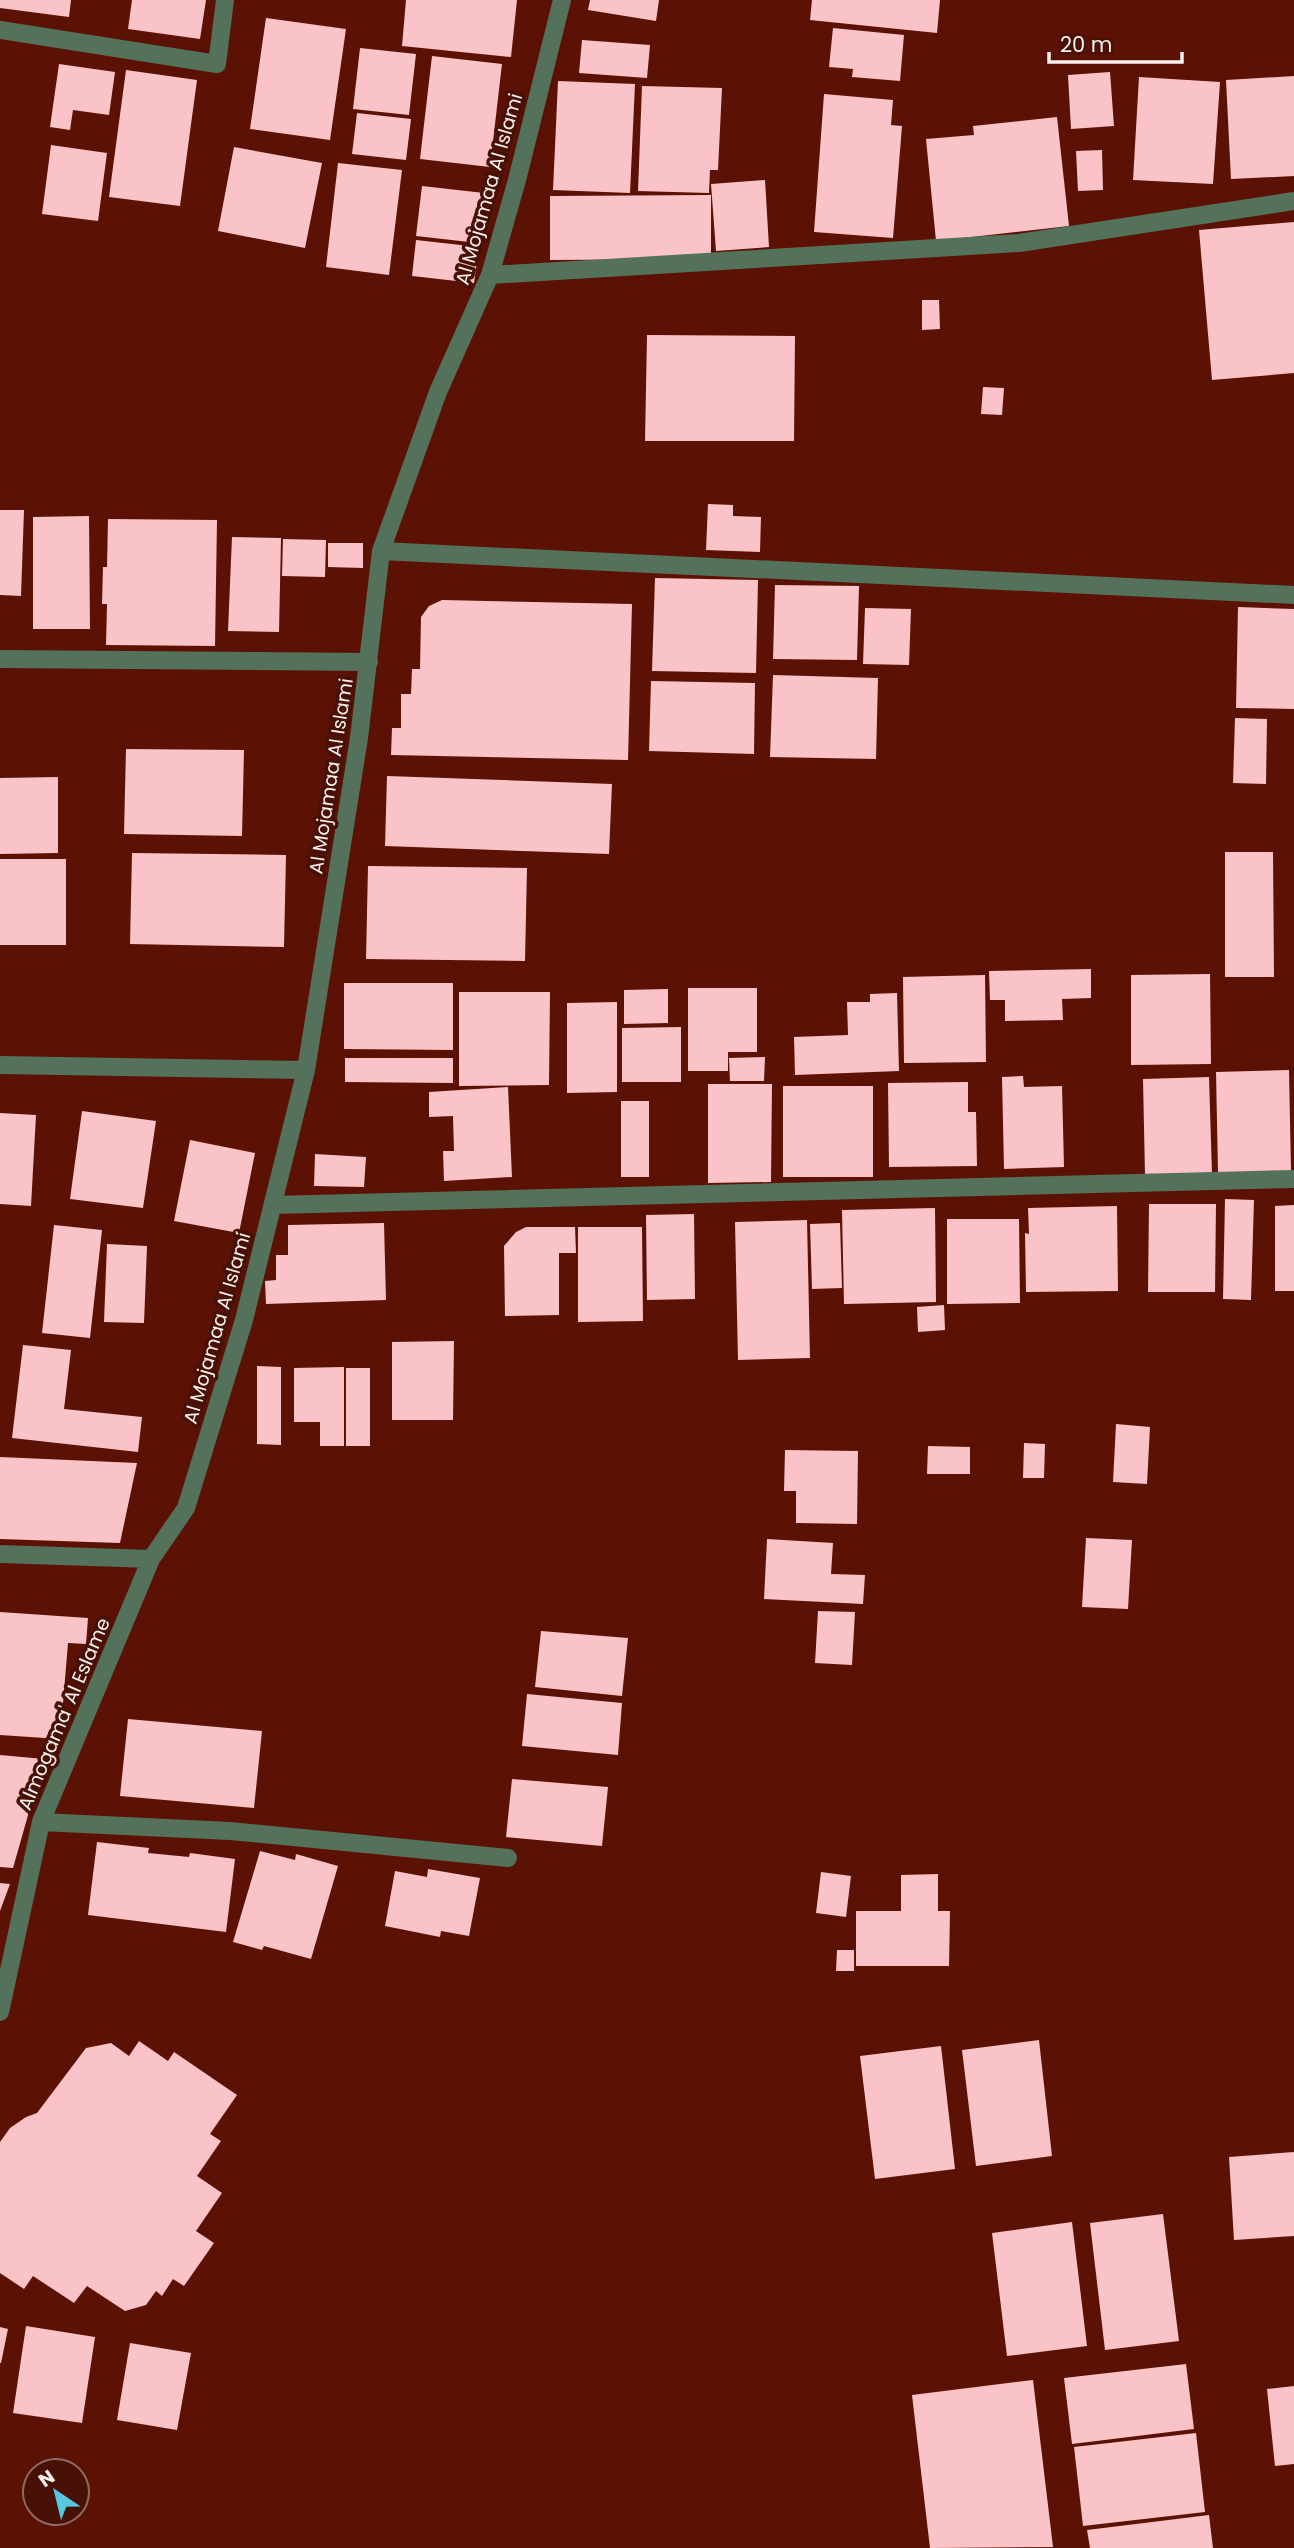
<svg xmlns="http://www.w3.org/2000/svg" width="1294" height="2548" viewBox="0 0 1294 2548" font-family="Poppins,sans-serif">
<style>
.building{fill:#fac3c7}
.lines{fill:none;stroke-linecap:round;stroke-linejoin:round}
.minor{stroke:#53715b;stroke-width:18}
.labels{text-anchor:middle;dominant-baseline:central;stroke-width:7;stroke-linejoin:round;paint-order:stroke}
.street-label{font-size:19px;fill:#faf0ee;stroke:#481106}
</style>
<rect width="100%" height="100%" fill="#5b1204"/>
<!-- building -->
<path class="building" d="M 0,0 L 71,0 L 69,17 L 0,8 Z
M 132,0 L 206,0 L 200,39 L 128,29 Z
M 406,0 L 517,0 L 511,57 L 402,46 Z
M 590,0 L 659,0 L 656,21 L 588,10 Z
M 812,0 L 940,0 L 937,33 L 810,20 Z
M 266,18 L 346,29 L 330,140 L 250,129 Z
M 833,28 L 904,35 L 900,81 L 852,77 L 853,69 L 829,67 Z
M 582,40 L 650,45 L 647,78 L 579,73 Z
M 360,48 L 416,54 L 409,115 L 353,109 Z
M 432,56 L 502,64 L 490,167 L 420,159 Z
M 59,64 L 115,72 L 109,115 L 73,110 L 70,130 L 50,127 Z
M 126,70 L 197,80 L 180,206 L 109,197 Z
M 1110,72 L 1114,126 L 1071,129 L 1068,75 Z
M 1294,76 L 1294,176 L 1231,179 L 1226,80 Z
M 1139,77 L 1220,82 L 1213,184 L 1133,180 Z
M 558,81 L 635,84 L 630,193 L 553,190 Z
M 642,86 L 722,88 L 718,170 L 710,170 L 709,193 L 638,191 Z
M 824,94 L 893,100 L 891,125 L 902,126 L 893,238 L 814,232 Z
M 357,113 L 411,119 L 406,160 L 352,154 Z
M 1057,117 L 1069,226 L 936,241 L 926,139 L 974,135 L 973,126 Z
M 51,145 L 107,153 L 98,221 L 42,214 Z
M 234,147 L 322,163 L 305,248 L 218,231 Z
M 1102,150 L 1103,190 L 1078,191 L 1076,151 Z
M 338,163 L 402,170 L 389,275 L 326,267 Z
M 765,180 L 769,247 L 716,251 L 711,184 Z
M 422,186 L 484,193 L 478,243 L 416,236 Z
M 711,195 L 711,259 L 550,260 L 550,196 Z
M 1294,222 L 1294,373 L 1212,380 L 1199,230 Z
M 416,240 L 479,247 L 474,283 L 412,276 Z
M 922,300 L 939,300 L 940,329 L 922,330 Z
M 647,335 L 795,336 L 794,441 L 645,441 Z
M 983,387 L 1004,388 L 1002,415 L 981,414 Z
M 708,504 L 733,505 L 733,516 L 761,517 L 760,552 L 706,550 Z
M 0,510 L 24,510 L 21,596 L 0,595 Z
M 89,516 L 90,629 L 33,629 L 33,517 Z
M 108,519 L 217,520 L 215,646 L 106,645 L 107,604 L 102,604 L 103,567 L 107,567 Z
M 232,537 L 281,538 L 279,632 L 228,631 Z
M 283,539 L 326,540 L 325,577 L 282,576 Z
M 328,543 L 363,543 L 363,568 L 328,567 Z
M 655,578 L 758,580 L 756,673 L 652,671 Z
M 775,585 L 859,586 L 857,660 L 773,659 Z
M 442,600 L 632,604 L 628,760 L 391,755 L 392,728 L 401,728 L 401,694 L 411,694 L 412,669 L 420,669 L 421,617 L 429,606 Z
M 1238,607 L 1294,609 L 1294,709 L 1236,708 Z
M 865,608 L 911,609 L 909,665 L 863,664 Z
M 773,675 L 878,678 L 876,759 L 770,757 Z
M 651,681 L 755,683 L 754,754 L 649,751 Z
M 1235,718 L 1267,719 L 1266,784 L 1233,783 Z
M 126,749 L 244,750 L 242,836 L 124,834 Z
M 387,776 L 612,784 L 609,854 L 385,846 Z
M 58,777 L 58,853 L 0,854 L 0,778 Z
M 1225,852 L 1273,852 L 1274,977 L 1225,977 Z
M 132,853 L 286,855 L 284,947 L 130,944 Z
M 0,859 L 66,859 L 66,945 L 0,945 Z
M 368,866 L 527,868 L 525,961 L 366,959 Z
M 1091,969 L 1091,998 L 1062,999 L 1063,1020 L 1005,1021 L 1005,1000 L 990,1000 L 989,971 Z
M 1210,974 L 1211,1064 L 1131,1065 L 1131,975 Z
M 985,975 L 986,1062 L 904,1063 L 903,977 Z
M 344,983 L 453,983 L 453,1050 L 344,1049 Z
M 688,988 L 757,988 L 757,1052 L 728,1052 L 728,1071 L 688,1071 Z
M 668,989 L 668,1023 L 624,1024 L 624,990 Z
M 459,992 L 550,992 L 549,1085 L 459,1086 Z
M 897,993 L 899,1071 L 795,1075 L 794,1037 L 848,1035 L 847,1002 L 870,1002 L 870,994 Z
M 617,1002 L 617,1092 L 567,1093 L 567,1003 Z
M 681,1027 L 681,1082 L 622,1082 L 622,1028 Z
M 765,1057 L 764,1081 L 730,1081 L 729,1058 Z
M 345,1058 L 453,1058 L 453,1083 L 345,1082 Z
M 1289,1070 L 1291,1171 L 1218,1173 L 1216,1072 Z
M 1023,1076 L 1024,1087 L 1062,1086 L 1064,1167 L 1004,1169 L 1002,1077 Z
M 1209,1077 L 1212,1174 L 1145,1175 L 1143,1079 Z
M 968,1082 L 968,1112 L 976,1112 L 977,1166 L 889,1167 L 888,1083 Z
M 708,1084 L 772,1084 L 771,1182 L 708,1183 Z
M 783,1086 L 873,1086 L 873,1177 L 783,1177 Z
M 508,1087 L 512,1177 L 444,1181 L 443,1151 L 454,1151 L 453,1116 L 429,1117 L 429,1092 Z
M 621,1101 L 649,1101 L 649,1177 L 621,1177 Z
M 82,1111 L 156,1121 L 143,1208 L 70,1199 Z
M 0,1113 L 36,1115 L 31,1206 L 0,1204 Z
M 190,1140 L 255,1153 L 239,1233 L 174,1221 Z
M 315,1154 L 366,1157 L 364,1187 L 314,1186 Z
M 1225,1199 L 1254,1200 L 1251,1300 L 1223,1299 Z
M 1149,1204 L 1216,1204 L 1215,1292 L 1148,1292 Z
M 1294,1205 L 1294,1291 L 1275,1291 L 1275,1206 Z
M 1117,1206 L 1118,1291 L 1026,1292 L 1025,1233 L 1029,1234 L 1028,1208 Z
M 935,1208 L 936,1302 L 844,1304 L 842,1210 Z
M 694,1214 L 695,1299 L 647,1300 L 646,1215 Z
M 947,1219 L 1019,1219 L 1020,1303 L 947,1304 Z
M 807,1220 L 810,1358 L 738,1360 L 735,1222 Z
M 384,1223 L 386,1300 L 266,1304 L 265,1281 L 276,1280 L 276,1255 L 288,1255 L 288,1225 Z
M 840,1223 L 842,1288 L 812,1289 L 810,1224 Z
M 54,1225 L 102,1230 L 90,1338 L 42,1333 Z
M 526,1227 L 575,1227 L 576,1253 L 559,1253 L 559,1315 L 505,1316 L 504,1246 L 516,1232 Z
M 578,1227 L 642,1227 L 643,1321 L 578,1322 Z
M 107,1244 L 147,1246 L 144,1323 L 104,1322 Z
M 944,1305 L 945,1330 L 918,1332 L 917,1307 Z
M 454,1341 L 453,1420 L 392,1420 L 392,1342 Z
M 23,1345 L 71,1350 L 64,1409 L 142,1417 L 138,1452 L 12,1438 Z
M 257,1366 L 281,1367 L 281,1445 L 257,1444 Z
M 344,1367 L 344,1446 L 320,1446 L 320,1422 L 294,1422 L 294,1368 Z
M 346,1368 L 370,1368 L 370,1446 L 346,1446 Z
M 1116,1424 L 1150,1427 L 1147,1484 L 1113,1482 Z
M 1024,1443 L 1045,1444 L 1044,1478 L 1023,1478 Z
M 928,1446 L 970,1447 L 970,1474 L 927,1474 Z
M 785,1450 L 858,1451 L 857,1524 L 796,1523 L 796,1491 L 784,1491 Z
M 0,1457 L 137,1463 L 120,1543 L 0,1539 Z
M 1086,1538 L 1132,1540 L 1128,1609 L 1082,1607 Z
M 767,1539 L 833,1543 L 831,1574 L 865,1575 L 863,1604 L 764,1599 Z
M 818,1611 L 855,1612 L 852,1665 L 815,1663 Z
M 0,1612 L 88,1618 L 86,1644 L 68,1643 L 60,1739 L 0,1735 Z
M 541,1631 L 628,1638 L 622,1696 L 535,1687 Z
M 527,1694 L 622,1703 L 618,1755 L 522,1746 Z
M 128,1719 L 262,1731 L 254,1808 L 120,1796 Z
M 0,1755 L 44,1759 L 13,1868 L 0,1867 Z
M 512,1779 L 608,1787 L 602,1846 L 506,1837 Z
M 97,1842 L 149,1848 L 148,1853 L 189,1857 L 190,1853 L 235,1859 L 226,1932 L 88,1915 Z
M 260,1851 L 295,1860 L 296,1854 L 338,1866 L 311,1959 L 264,1946 L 262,1950 L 233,1942 Z
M 428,1869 L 480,1878 L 469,1936 L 441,1931 L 440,1937 L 385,1926 L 395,1871 L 427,1877 Z
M 821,1872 L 851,1876 L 846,1917 L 816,1913 Z
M 938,1874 L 938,1911 L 950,1911 L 949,1966 L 856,1966 L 856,1911 L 901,1911 L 901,1875 Z
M 0,1883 L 10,1884 L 0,1911 Z
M 837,1950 L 854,1950 L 854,1971 L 836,1971 Z
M 1039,2040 L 1052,2156 L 976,2166 L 962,2050 Z
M 139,2041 L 168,2061 L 174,2052 L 237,2095 L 210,2134 L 221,2141 L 197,2176 L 222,2193 L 196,2231 L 214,2243 L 184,2286 L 173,2279 L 162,2296 L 156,2291 L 146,2305 L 125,2311 L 87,2286 L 74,2303 L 33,2276 L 24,2289 L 0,2273 L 0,2142 L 10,2128 L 26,2117 L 37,2113 L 86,2048 L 111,2043 L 129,2056 Z
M 941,2046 L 955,2169 L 875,2179 L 860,2056 Z
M 1294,2152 L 1294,2236 L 1234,2240 L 1229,2157 Z
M 1163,2214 L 1179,2341 L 1105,2350 L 1090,2223 Z
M 1072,2222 L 1087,2346 L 1007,2356 L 992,2233 Z
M 26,2326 L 95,2337 L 82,2423 L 13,2413 Z
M 0,2327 L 8,2329 L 1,2363 L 0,2363 Z
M 130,2343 L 191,2353 L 177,2430 L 117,2420 Z
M 1186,2364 L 1194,2429 L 1072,2444 L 1064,2378 Z
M 1033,2380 L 1053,2547 L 930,2548 L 912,2395 Z
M 1294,2386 L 1294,2464 L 1275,2466 L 1267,2389 Z
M 1196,2433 L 1205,2512 L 1083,2526 L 1074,2447 Z
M 1209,2515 L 1213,2548 L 1090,2548 L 1087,2530 Z"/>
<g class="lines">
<!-- minor -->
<path class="minor" d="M 0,30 L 217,64 L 225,0
M 490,275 L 1019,243 L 1294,201
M 381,551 L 1294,595
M 0,659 L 369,662
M 0,1065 L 306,1070
M 273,1205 L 1294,1179
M 0,1554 L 151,1559
M 41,1822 L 230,1831 L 508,1858
M 0,2012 L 41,1822 L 151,1559 L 186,1508 L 244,1320 L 306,1070 L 359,738 L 381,551 L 438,392 L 490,275 L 517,180 L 562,0"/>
</g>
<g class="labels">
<!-- street labels -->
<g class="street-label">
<text transform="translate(489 189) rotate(-74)">Al Mojamaa Al Islami</text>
<text transform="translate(331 776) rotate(-81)">Al Mojamaa Al Islami</text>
<text transform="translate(217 1328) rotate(-74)">Al Mojamaa Al Islami</text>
<text transform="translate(64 1714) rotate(-67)">Almogama' Al Eslame</text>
</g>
</g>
<!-- north arrow -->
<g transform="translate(56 2492) rotate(325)"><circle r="33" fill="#481106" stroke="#8f6a63" stroke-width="2"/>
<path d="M0-5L12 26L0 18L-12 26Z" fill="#56c9e1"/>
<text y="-10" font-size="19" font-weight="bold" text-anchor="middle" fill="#faf0ee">N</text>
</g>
<!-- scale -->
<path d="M1049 52v10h133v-10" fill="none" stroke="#faf0ee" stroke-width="3.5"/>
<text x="1060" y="52" font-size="21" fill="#faf0ee" stroke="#481106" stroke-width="5" paint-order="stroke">20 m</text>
</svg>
